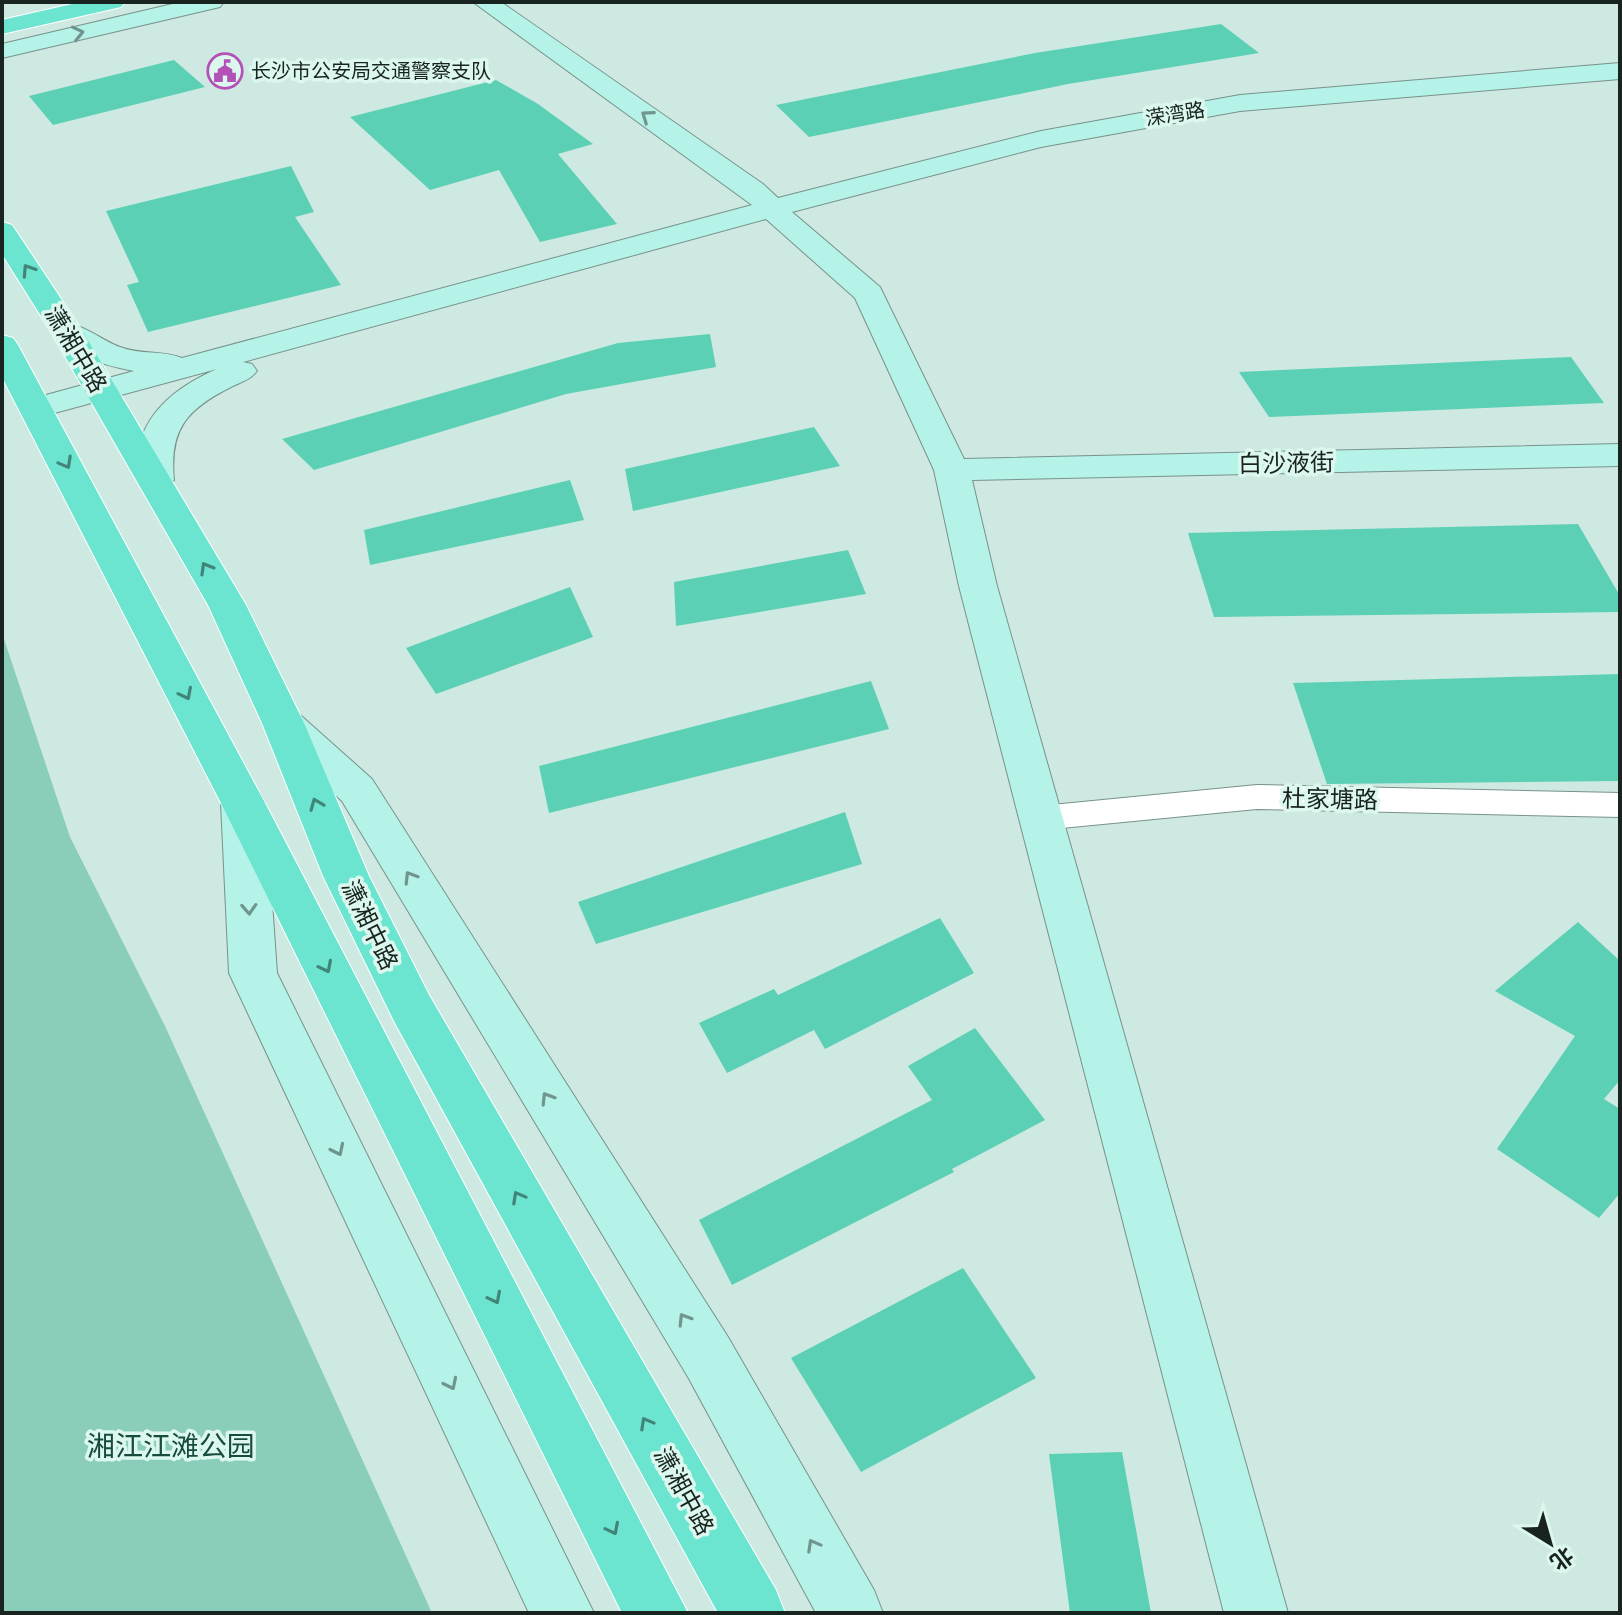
<svg xmlns="http://www.w3.org/2000/svg" width="1622" height="1615" viewBox="0 0 1622 1615" font-family="'PT Sans','Noto Sans SC',sans-serif">
<style>
.green{fill:#89cdba}
.building{fill:#5cd0b5}
.lines{fill:none;stroke-linecap:round;stroke-linejoin:round}
.street-casing{stroke:#78928b;stroke-width:2}
.secondary-casing{stroke:#78928b;stroke-width:2}
.primary-casing{stroke:#fff;stroke-width:2}
.street{fill:#fff;fill-rule:evenodd}
.secondary{fill:#b5f2e8;fill-rule:evenodd}
.primary{fill:#6be5d0;fill-rule:evenodd}
.oneway{stroke:#6f958e}
.oneway2{stroke:#428478}
.labels{text-anchor:middle;dominant-baseline:central;stroke-width:7;stroke-linejoin:round;paint-order:stroke}
.far-poi-label{font-size:20px;fill:#192421;stroke:#dbf7ee;text-anchor:start}
.far-street-label{font-size:20px;fill:#192421;stroke:#dbf7ee}
.street-label{font-size:24px;fill:#192421;stroke:#dbf7ee}
.near-park-label{font-size:28px;fill:#184b3f;stroke:#dbf7ee}
</style>
<rect width="100%" height="100%" fill="#cee9e1"/>
<!-- green -->
<path class="green" d="M 2,633 L 70,837 L 165,1026 L 432,1613 L 2,1613 Z"/>
<!-- building -->
<path class="building" d="M 1221,24 L 1259,53 L 1068,84 L 809,137 L 776,105 L 1035,53 Z
M 174,60 L 205,87 L 53,125 L 29,96 Z
M 496,80 L 538,104 L 593,144 L 558,154 L 617,224 L 540,242 L 499,170 L 430,190 L 350,117 Z
M 291,166 L 314,212 L 295,217 L 341,285 L 148,332 L 127,285 L 139,282 L 106,211 Z
M 710,334 L 716,367 L 566,394 L 314,470 L 282,439 L 618,343 Z
M 1571,357 L 1604,403 L 1269,417 L 1239,372 Z
M 814,427 L 840,466 L 633,511 L 625,469 Z
M 570,480 L 584,520 L 370,565 L 364,530 Z
M 1578,524 L 1620,596 L 1620,612 L 1214,617 L 1188,533 Z
M 848,550 L 866,594 L 676,626 L 674,582 Z
M 570,587 L 593,637 L 436,694 L 406,648 Z
M 1620,674 L 1620,781 L 1327,784 L 1293,683 Z
M 871,681 L 889,729 L 549,813 L 539,766 Z
M 845,812 L 862,864 L 596,944 L 578,902 Z
M 940,918 L 974,973 L 825,1049 L 814,1030 L 727,1073 L 699,1023 L 774,989 L 778,995 Z
M 1578,922 L 1620,961 L 1620,1080 L 1604,1099 L 1620,1109 L 1620,1193 L 1599,1218 L 1497,1149 L 1575,1036 L 1495,991 Z
M 975,1028 L 1045,1120 L 952,1169 L 954,1172 L 732,1285 L 699,1220 L 932,1100 L 908,1066 Z
M 963,1268 L 1036,1378 L 861,1472 L 791,1358 Z
M 1122,1452 L 1151,1613 L 1070,1613 L 1049,1454 Z"/>
<g class="lines">
<defs>
<path id="street" d="M 1257,785 L 1620,793 L 1620,817 L 1257,809 L 1041,830 L 1030,826 L 1025,818 L 1030,810 L 1041,806 Z"/>
<path id="secondary" d="M 181,2 L 224,2 L 220,7 L 2,58 L 2,44 Z
M 473,2 L 501,2 L 763,184 L 778,198 L 1041,131 L 1240,95 L 1620,63 L 1620,79 L 1240,111 L 1041,147 L 792,212 L 880,287 L 964,459 L 1620,444 L 1620,466 L 972,480 L 997,586 L 1288,1613 L 1224,1613 L 959,586 L 934,470 L 855,298 L 766,219 L 243,362 L 252,364 L 257,371 C 250,380 241,382 231,387 C 187,409 169,429 174,480 L 169,488 L 156,491 L 143,488 C 136,477 136,464 138,452 C 145,410 180,385 217,369 L 36,418 L 24,415 L 19,408 L 24,401 L 134,371 C 107,366 68,356 51,332 L 56,325 C 80,319 98,339 120,347 C 140,355 163,350 182,358 L 752,205 Z
M 283,708 L 298,713 L 372,779 L 728,1337 L 874,1590 L 883,1613 L 816,1613 L 688,1377 L 342,801 L 268,733 L 262,723 L 268,713 Z
M 243,787 L 259,792 L 265,803 L 277,973 L 594,1613 L 529,1613 L 229,973 L 221,803 L 227,792 Z"/>
<path id="primary" d="M 81,2 L 125,2 L 121,7 L 2,34 L 2,20 Z
M 2,222 L 12,225 L 83,332 L 246,605 L 304,723 L 369,876 L 429,995 L 776,1590 L 785,1613 L 718,1613 L 395,1023 L 323,876 L 262,723 L 208,605 L 51,332 L 2,254 Z
M 2,335 L 13,338 L 18,345 L 265,803 L 688,1613 L 622,1613 L 221,803 L 2,377 Z"/>
</defs>
<!-- street casing -->
<use href="#street" class="street-casing"/>
<!-- secondary casing -->
<use href="#secondary" class="secondary-casing"/>
<!-- primary casing -->
<use href="#primary" class="primary-casing"/>
<!-- street -->
<use href="#street" class="street"/>
<!-- secondary -->
<use href="#secondary" class="secondary"/>
<!-- primary -->
<use href="#primary" class="primary"/>
</g>
<!-- one-way arrows -->
<defs><path id="oneway-chevron" d="M-2-3.5L2.5 0L-2 3.5" fill="none" stroke-width="1.6" stroke-linecap="round" stroke-linejoin="round" transform="scale(2)"/></defs>
<g class="oneway">
<use href="#oneway-chevron" transform="translate(78 33) rotate(-13)"/>
<use href="#oneway-chevron" transform="translate(647 116) rotate(-145)"/>
<use href="#oneway-chevron" transform="translate(410 877) rotate(-122)"/>
<use href="#oneway-chevron" transform="translate(249 909) rotate(87)"/>
<use href="#oneway-chevron" transform="translate(547 1098) rotate(-122)"/>
<use href="#oneway-chevron" transform="translate(338 1150) rotate(64)"/>
<use href="#oneway-chevron" transform="translate(684 1319) rotate(-122)"/>
<use href="#oneway-chevron" transform="translate(451 1384) rotate(64)"/>
<use href="#oneway-chevron" transform="translate(813 1545) rotate(-119)"/>
</g>
<g class="oneway2">
<use href="#oneway-chevron" transform="translate(28 270) rotate(-123)"/>
<use href="#oneway-chevron" transform="translate(66 463) rotate(61)"/>
<use href="#oneway-chevron" transform="translate(206 568) rotate(-120)"/>
<use href="#oneway-chevron" transform="translate(186 694) rotate(63)"/>
<use href="#oneway-chevron" transform="translate(316 804) rotate(-112)"/>
<use href="#oneway-chevron" transform="translate(326 967) rotate(63)"/>
<use href="#oneway-chevron" transform="translate(518 1197) rotate(-119)"/>
<use href="#oneway-chevron" transform="translate(495 1298) rotate(63)"/>
<use href="#oneway-chevron" transform="translate(646 1423) rotate(-119)"/>
<use href="#oneway-chevron" transform="translate(613 1529) rotate(63)"/>
</g>
<!-- icons -->
<defs>
<symbol id="civic-ring" viewBox="-11 -11 22 22"><circle r="9.5" fill="#dbf7ee" stroke="#b351b8" stroke-width="1.5"/><path d="M-.6-6.5H3V-4.5H.6V-3L4-1V1h2V6H-6V1h2V-1L-.6-3ZM-1.2 2.5V6h2.4V2.5Z" fill="#b351b8"/></symbol>
</defs>
<g fill-rule="evenodd">
<use href="#civic-ring" x="205" y="51" width="40" height="40"/>
</g>
<g class="labels">
<!-- far-poi labels -->
<g class="far-poi-label">
<text x="251" y="71">长沙市公安局交通警察支队</text>
</g>
<!-- far-street labels -->
<g class="far-street-label">
<text transform="translate(1175 114) rotate(-9)">溁湾路</text>
</g>
<!-- street labels -->
<g class="street-label">
<text transform="translate(76 349) rotate(59)">潇湘中路</text>
<text transform="translate(1286 463) rotate(-1)">白沙液街</text>
<text transform="translate(1330 799) rotate(1)">杜家塘路</text>
<text transform="translate(370 925) rotate(64)">潇湘中路</text>
<text transform="translate(684 1491) rotate(61)">潇湘中路</text>
</g>
<!-- near-park labels -->
<g class="near-park-label">
<text x="171" y="1445">湘江江滩公园</text>
</g>
</g>
<!-- border -->
<rect width="1622" height="1615" fill="none" stroke="#192421" stroke-width="8"/>
<!-- north arrow -->
<g transform="translate(1550 1543) rotate(143)" stroke="#dbf7ee" stroke-width="6" paint-order="stroke">
<path d="M0-6L14 30L0 20L-14 30Z" fill="#192421"/>
<text y="-12" font-size="22" font-weight="bold" text-anchor="middle" fill="#192421">北</text>
</g>
</svg>
